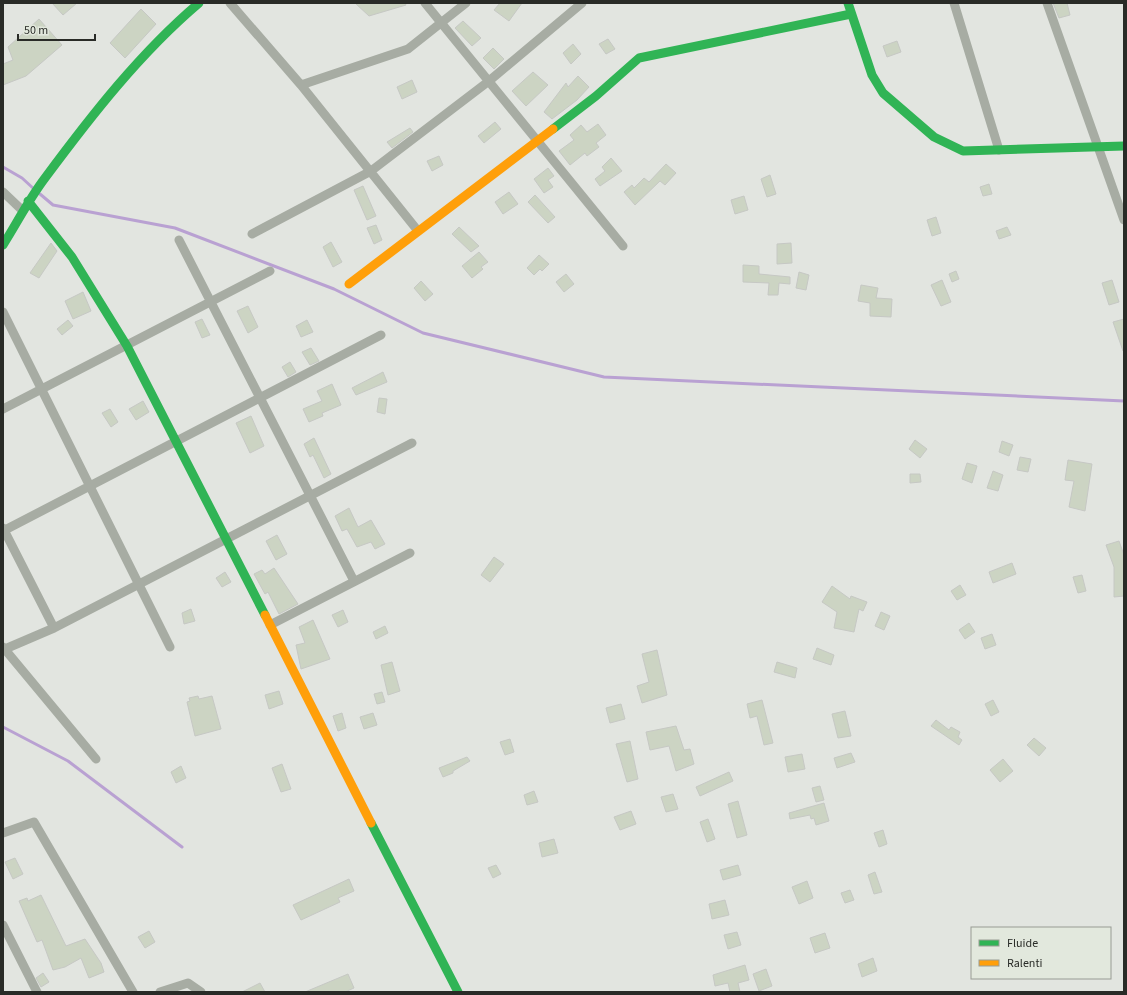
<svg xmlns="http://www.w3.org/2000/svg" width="1127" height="995" viewBox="0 0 1127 995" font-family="'Source Sans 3',sans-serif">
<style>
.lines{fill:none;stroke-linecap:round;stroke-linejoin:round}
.stream{stroke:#b9a1d2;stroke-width:3}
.building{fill:#ccd4c3;stroke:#c6c8c4}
.street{stroke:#a7aca3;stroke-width:9}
.fast{stroke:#30b455;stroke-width:9}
.slow{stroke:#ff9f0a;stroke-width:9}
</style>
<rect width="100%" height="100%" fill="#e2e5e0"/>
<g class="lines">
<!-- stream -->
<path class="stream" d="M 3,167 L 22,178 L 34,189
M 40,194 L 53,205 L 175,228 L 334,289 L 423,333 L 604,377 L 1124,401
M 3,727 L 68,761 L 182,847"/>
</g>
<!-- building -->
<path class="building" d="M 52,3 L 77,3 L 63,15 Z
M 355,3 L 405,3 L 406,5 L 369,16 Z
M 500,3 L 522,3 L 509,21 L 494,10 Z
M 1053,3 L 1067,3 L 1070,15 L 1059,18 Z
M 141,9 L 156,24 L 125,58 L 110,43 Z
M 39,19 L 62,45 L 26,76 L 3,85 L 3,64 L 13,60 L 8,47 Z
M 463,21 L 481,38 L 472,46 L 455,28 Z
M 608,39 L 615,49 L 606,54 L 599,44 Z
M 897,41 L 901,52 L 887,57 L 883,46 Z
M 573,44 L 581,54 L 571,64 L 563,53 Z
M 493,48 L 504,59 L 494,69 L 483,58 Z
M 533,72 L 548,85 L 526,106 L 512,91 Z
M 578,76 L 589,87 L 577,100 L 552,119 L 544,112 L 566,83 L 568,87 Z
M 412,80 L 417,92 L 402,99 L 397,87 Z
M 495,122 L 501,129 L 484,143 L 478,136 Z
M 598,124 L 606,135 L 596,143 L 599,147 L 587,156 L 585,153 L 570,165 L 559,151 L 574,140 L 570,135 L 581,125 L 587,132 Z
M 410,128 L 413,132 L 392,148 L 387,142 Z
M 439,156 L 443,165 L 432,171 L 427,161 Z
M 611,158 L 622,171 L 600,186 L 595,179 L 605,171 L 602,167 Z
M 666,164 L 676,173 L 665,185 L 660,181 L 635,205 L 624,192 L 632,185 L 634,188 L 644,178 L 649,182 Z
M 548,168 L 554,176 L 548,180 L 553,187 L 544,193 L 534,179 Z
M 770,175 L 776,194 L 767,197 L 761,179 Z
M 989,184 L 992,194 L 983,196 L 980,187 Z
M 363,186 L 376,216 L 367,220 L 354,190 Z
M 509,192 L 518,204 L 503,214 L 495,202 Z
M 535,195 L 555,217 L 548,223 L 528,202 Z
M 744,196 L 748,210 L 735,214 L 731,200 Z
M 936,217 L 941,233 L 932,236 L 927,220 Z
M 376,225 L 382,240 L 374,244 L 367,228 Z
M 459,227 L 479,246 L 471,252 L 452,234 Z
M 1007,227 L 1011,235 L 999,239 L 996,231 Z
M 331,242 L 342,262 L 333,267 L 323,247 Z
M 51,243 L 57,251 L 39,278 L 30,273 Z
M 791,243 L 792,263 L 777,264 L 777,244 Z
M 479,252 L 488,262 L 481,267 L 483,269 L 472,278 L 462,266 Z
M 539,255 L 549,264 L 542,271 L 540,269 L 534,275 L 527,268 Z
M 743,265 L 759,266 L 759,274 L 790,277 L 790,284 L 779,283 L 778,295 L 768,295 L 769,283 L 743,282 Z
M 956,271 L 959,279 L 952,282 L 949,274 Z
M 799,272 L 809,275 L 806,290 L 796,288 Z
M 566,274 L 574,284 L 564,292 L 556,282 Z
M 942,280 L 951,302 L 941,306 L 931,285 Z
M 1112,280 L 1119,302 L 1109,305 L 1102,283 Z
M 421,281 L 433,294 L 425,301 L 414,288 Z
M 861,285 L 878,288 L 876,298 L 892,299 L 891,317 L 870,316 L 870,303 L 858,301 Z
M 83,292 L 91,311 L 73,319 L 65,301 Z
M 248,306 L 258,327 L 248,333 L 237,311 Z
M 202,319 L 210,335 L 202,338 L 195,322 Z
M 1124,319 L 1124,351 L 1123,351 L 1113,322 Z
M 68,320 L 73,326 L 62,335 L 57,329 Z
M 307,320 L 313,332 L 301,337 L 296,326 Z
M 311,348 L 319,361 L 310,365 L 302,352 Z
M 290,362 L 296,372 L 288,377 L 282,367 Z
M 383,372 L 387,382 L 356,395 L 352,388 Z
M 332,384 L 341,405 L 322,413 L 323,416 L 309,422 L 303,409 L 322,401 L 317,391 Z
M 379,398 L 387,399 L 385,414 L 377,412 Z
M 143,401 L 149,412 L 136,420 L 129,409 Z
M 110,409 L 118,422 L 111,427 L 102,413 Z
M 251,416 L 264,446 L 250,453 L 236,423 Z
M 314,438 L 331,474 L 324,478 L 313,455 L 310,457 L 304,444 Z
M 915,440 L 927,449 L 920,458 L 909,449 Z
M 1002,441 L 1013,445 L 1009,456 L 999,452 Z
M 1020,457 L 1031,459 L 1028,472 L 1017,470 Z
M 1068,460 L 1092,464 L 1085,511 L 1069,507 L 1074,481 L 1065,480 Z
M 967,463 L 977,466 L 972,483 L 962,479 Z
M 993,471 L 1003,475 L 998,491 L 987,488 Z
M 910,474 L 920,474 L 921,482 L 910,483 Z
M 349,508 L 358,527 L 371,520 L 385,544 L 375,549 L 371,542 L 357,547 L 347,529 L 342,531 L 335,516 Z
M 277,535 L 287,554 L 276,560 L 266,541 Z
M 1119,541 L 1124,555 L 1124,596 L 1114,597 L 1114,567 L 1106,545 Z
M 494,557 L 504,564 L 490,582 L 481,575 Z
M 1012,563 L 1016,574 L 993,583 L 989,572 Z
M 274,568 L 298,604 L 279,614 L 268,592 L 265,594 L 254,574 L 262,570 L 265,574 Z
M 225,572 L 231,582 L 222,587 L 216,578 Z
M 1082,575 L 1086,591 L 1078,593 L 1073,577 Z
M 960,585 L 966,595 L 957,600 L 951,591 Z
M 832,586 L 850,599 L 851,596 L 867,602 L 863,611 L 859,609 L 854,632 L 834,628 L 837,612 L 822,602 Z
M 191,609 L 195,621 L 184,624 L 182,613 Z
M 343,610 L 348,622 L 338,627 L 332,615 Z
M 881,612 L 890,616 L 884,630 L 875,626 Z
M 313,620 L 330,659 L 301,669 L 296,645 L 305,643 L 299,627 Z
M 969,623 L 975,632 L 965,639 L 959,630 Z
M 385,626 L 388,633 L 376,639 L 373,632 Z
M 992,634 L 996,645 L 985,649 L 981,638 Z
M 817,648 L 834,655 L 831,665 L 813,659 Z
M 657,650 L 667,695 L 642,703 L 637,686 L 649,682 L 642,654 Z
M 392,662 L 400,691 L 388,695 L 381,665 Z
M 777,662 L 797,668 L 795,678 L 774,672 Z
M 279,691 L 283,704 L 269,709 L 265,695 Z
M 382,692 L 385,702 L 377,704 L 374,694 Z
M 198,696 L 199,699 L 212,696 L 221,729 L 195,736 L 187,702 L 190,701 L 189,698 Z
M 762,700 L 773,743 L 764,745 L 757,716 L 750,718 L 747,704 Z
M 993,700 L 999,712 L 991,716 L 985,704 Z
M 621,704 L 625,719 L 610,723 L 606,708 Z
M 845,711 L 851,736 L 838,738 L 832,714 Z
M 342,713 L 346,728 L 338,731 L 333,716 Z
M 373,713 L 377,725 L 364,729 L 360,717 Z
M 936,720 L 949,730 L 951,727 L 960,732 L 958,737 L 962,740 L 959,745 L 931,726 Z
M 676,726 L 684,750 L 690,749 L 694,764 L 676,771 L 669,746 L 650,750 L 646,732 Z
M 1034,738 L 1046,748 L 1039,756 L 1027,745 Z
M 510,739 L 514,752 L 505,755 L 500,742 Z
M 630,741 L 638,779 L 627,782 L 616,744 Z
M 851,753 L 855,762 L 837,768 L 834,758 Z
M 802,754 L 805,769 L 788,772 L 785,757 Z
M 467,757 L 470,761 L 453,771 L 453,773 L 443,777 L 439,768 Z
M 1003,759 L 1013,771 L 1000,782 L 990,770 Z
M 282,764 L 291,789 L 281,792 L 272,768 Z
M 181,766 L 186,778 L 176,783 L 171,772 Z
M 729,772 L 733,781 L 700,796 L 696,787 Z
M 820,786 L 824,800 L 816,802 L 812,788 Z
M 534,791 L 538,802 L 527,805 L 524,795 Z
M 673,794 L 678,809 L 666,812 L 661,797 Z
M 738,801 L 747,835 L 737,838 L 728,804 Z
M 824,803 L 829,821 L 816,825 L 814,818 L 811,819 L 810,815 L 790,819 L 789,813 Z
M 631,811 L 636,824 L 620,830 L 614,817 Z
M 708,819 L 715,839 L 707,842 L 700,822 Z
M 883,830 L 887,844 L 879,847 L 874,833 Z
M 554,839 L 558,853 L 542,857 L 539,843 Z
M 15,858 L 23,874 L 13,879 L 5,862 Z
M 496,865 L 501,874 L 493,878 L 488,868 Z
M 738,865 L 741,875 L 723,880 L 720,870 Z
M 875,872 L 882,892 L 874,894 L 868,875 Z
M 349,879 L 354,891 L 338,898 L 340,902 L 301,920 L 293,905 Z
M 807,881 L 813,898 L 799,904 L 792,887 Z
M 850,890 L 854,900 L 845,903 L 841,893 Z
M 41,895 L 66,946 L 85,939 L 101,963 L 104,972 L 89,978 L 81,958 L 65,967 L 53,970 L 42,940 L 37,942 L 19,901 L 27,898 L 28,901 Z
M 725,900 L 729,915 L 712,919 L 709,904 Z
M 149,931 L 155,942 L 145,948 L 138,937 Z
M 737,932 L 741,945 L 728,949 L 724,935 Z
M 825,933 L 830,948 L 815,953 L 810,938 Z
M 873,958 L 877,971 L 862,977 L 858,964 Z
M 745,965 L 749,980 L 738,983 L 740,992 L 730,992 L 728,983 L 715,986 L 713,975 Z
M 766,969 L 772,986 L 759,991 L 753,974 Z
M 43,973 L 49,982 L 41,987 L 36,978 Z
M 348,974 L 354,988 L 345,992 L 305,992 Z
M 260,983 L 265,992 L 242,992 Z"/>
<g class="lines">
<!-- street -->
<path class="street" d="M 230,3 L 301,85 L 418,231
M 425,3 L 623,246
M 954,3 L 999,150
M 1047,3 L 1124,220
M 301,85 L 408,49 L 466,3
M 3,192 L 23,211
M 252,234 L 371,171 L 489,81 L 582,3
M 179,240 L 354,581
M 3,312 L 170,647
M 3,409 L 270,271
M 3,528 L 54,628
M 3,531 L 381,335
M 270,625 L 410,553
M 3,647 L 96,759
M 5,649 L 54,628 L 412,443
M 3,833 L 34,822 L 133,992
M 3,925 L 37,992
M 160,992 L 188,983 L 201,992"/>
<!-- fast -->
<path class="fast" d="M 848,3 L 872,75 L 883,93 L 934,137 L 963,151 L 1124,146
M 553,129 L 596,96 L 639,58 L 851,14
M 28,201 L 72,257 L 127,346 L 265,615
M 3,245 C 17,223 29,199 45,178 C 91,116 140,53 199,3
M 371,823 L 458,992"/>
<!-- slow -->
<path class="slow" d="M 349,284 L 553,129
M 265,615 L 371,823"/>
</g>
<!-- border -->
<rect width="1127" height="995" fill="none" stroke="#292b27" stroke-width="8"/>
<!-- legend -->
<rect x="971" y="927" width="140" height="52" fill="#e2e8dd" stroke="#989c94"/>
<rect x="979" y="940" width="20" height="6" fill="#30b455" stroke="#989c94"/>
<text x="1007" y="947" font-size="12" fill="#292b27">Fluide</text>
<rect x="979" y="960" width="20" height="6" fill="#ff9f0a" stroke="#989c94"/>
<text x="1007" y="967" font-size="12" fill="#292b27">Ralenti</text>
<!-- scale -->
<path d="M18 34v6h77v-6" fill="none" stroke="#292b27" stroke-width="2"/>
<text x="24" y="34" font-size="12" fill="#292b27" stroke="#e2e8dd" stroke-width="3" paint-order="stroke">50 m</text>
</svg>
